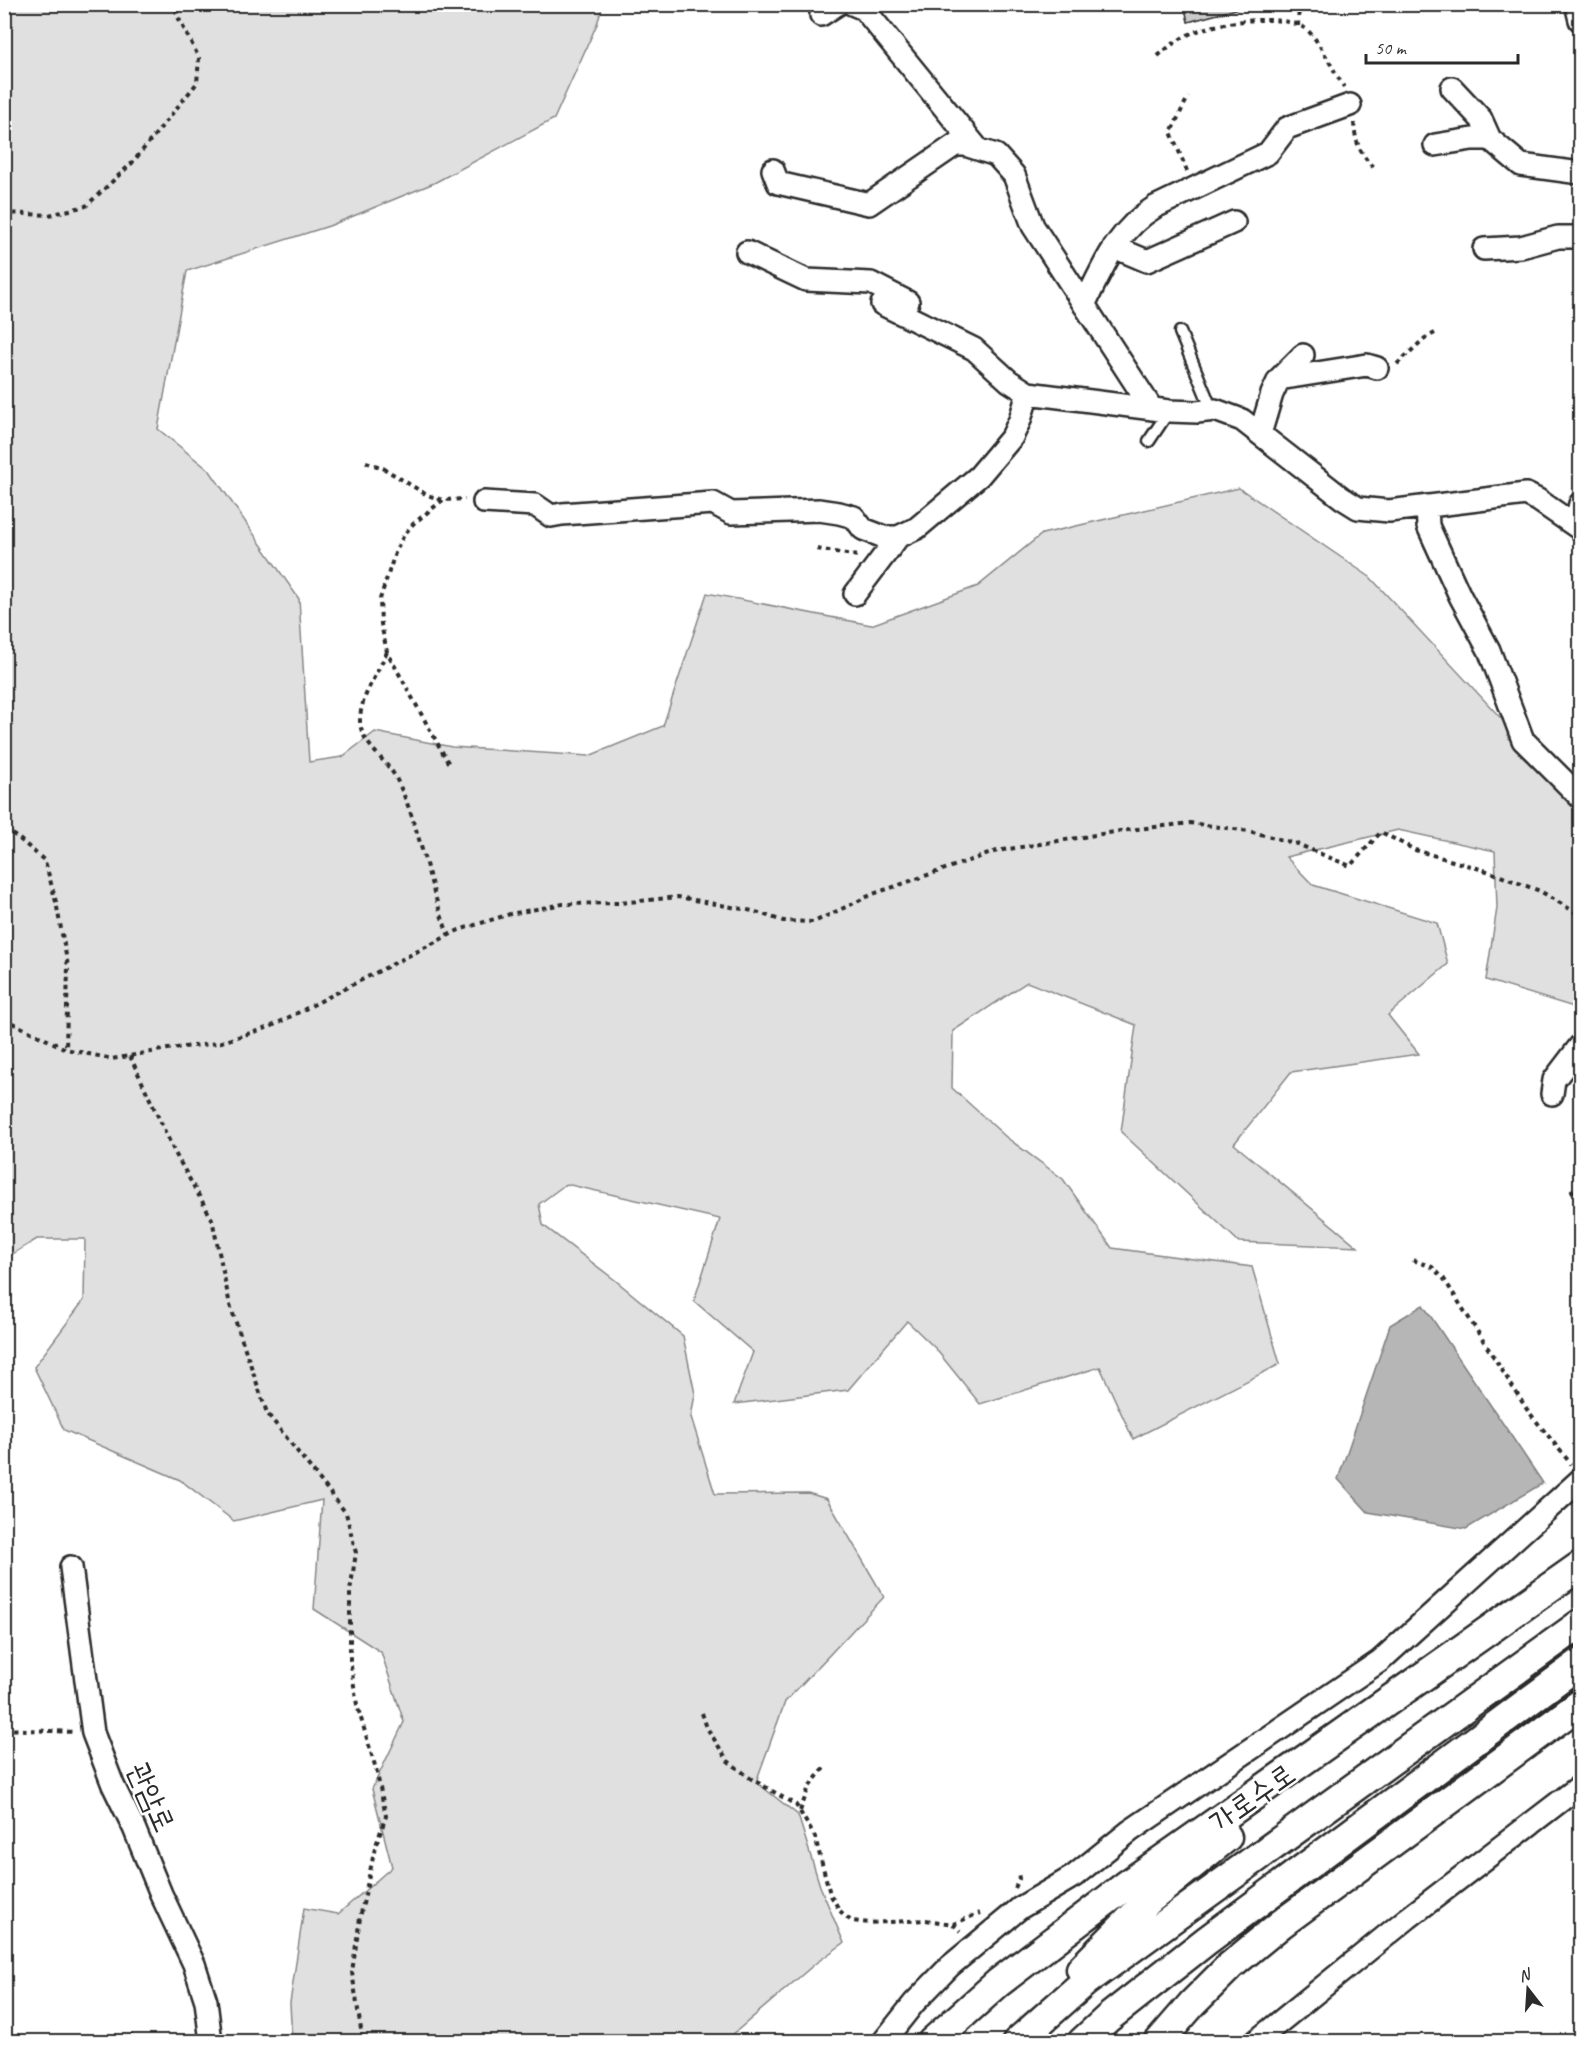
<svg xmlns="http://www.w3.org/2000/svg" width="1585" height="2046" viewBox="0 0 1585 2046" font-family="Caveat,'Poor Story',sans-serif">
<style>
.green{fill:#e0e0e0;stroke:#868686;stroke-width:1.5}
.water{fill:#b6b6b6;stroke:#7e7e7e;stroke-width:1.5}
.building{fill:#cbcbcb;stroke:#2b2b2b;stroke-width:1.5}
.lines{fill:none;stroke-linecap:round;stroke-linejoin:round}
.service-casing{stroke:#2b2b2b;stroke-width:15}
.minor-casing{stroke:#2b2b2b;stroke-width:26}
.secondary-casing{stroke:#2b2b2b;stroke-width:33}
.path{stroke:#2b2b2b;stroke-width:4;stroke-dasharray:4.5 4.5;stroke-linecap:butt}
.service{stroke:#fff;stroke-width:10}
.minor{stroke:#fff;stroke-width:21}
.secondary{stroke:#fff;stroke-width:28}
.labels{text-anchor:middle;dominant-baseline:central;stroke-width:4.5;stroke-linejoin:round;paint-order:stroke}
.street-label{font-size:30px;fill:#2b2b2b;stroke:#fff}
</style>
<rect width="100%" height="100%" fill="#fff"/>
<filter id="ink" filterUnits="userSpaceOnUse"><feTurbulence type="fractalNoise" baseFrequency=".0167" numOctaves="2"/><feDisplacementMap in="SourceGraphic" scale="12" xChannelSelector="R" yChannelSelector="G"/><feConvolveMatrix kernelMatrix="1 2 1 2 8 2 1 2 1" color-interpolation-filters="sRGB"/></filter>
<g filter="url(#ink)">
<!-- green -->
<path class="green" d="M 4,5 L 603,5 L 597,24 L 554,119 L 434,183 L 329,226 L 187,271 L 158,429 L 210,471 L 299,599 L 309,762 L 342,757 L 375,732 L 452,747 L 589,756 L 663,726 L 707,593 L 871,625 L 978,586 L 1042,534 L 1239,488 L 1370,577 L 1536,756 L 1580,800 L 1580,1009 L 1486,980 L 1497,908 L 1495,851 L 1398,830 L 1286,857 L 1313,885 L 1437,923 L 1448,964 L 1388,1015 L 1419,1054 L 1291,1072 L 1234,1144 L 1358,1247 L 1239,1242 L 1121,1132 L 1136,1025 L 1027,982 L 953,1031 L 952,1088 L 1006,1137 L 1063,1179 L 1112,1248 L 1252,1267 L 1280,1364 L 1133,1439 L 1100,1367 L 980,1404 L 935,1348 L 907,1321 L 848,1390 L 734,1404 L 753,1352 L 694,1301 L 720,1219 L 566,1184 L 539,1204 L 543,1225 L 615,1280 L 683,1336 L 695,1394 L 691,1417 L 715,1494 L 808,1493 L 827,1499 L 884,1597 L 785,1702 L 756,1782 L 798,1815 L 820,1886 L 844,1943 L 816,1963 L 725,2041 L 292,2041 L 290,2003 L 304,1908 L 338,1914 L 392,1867 L 372,1789 L 404,1722 L 381,1652 L 314,1609 L 322,1500 L 234,1521 L 180,1480 L 64,1430 L 34,1367 L 84,1300 L 85,1239 L 37,1239 L 11,1255 L 5,1253 Z"/>
<!-- water -->
<path class="water" d="M 1423,1305 L 1543,1483 L 1466,1529 L 1368,1512 L 1338,1479 L 1390,1325 Z"/>
<!-- building -->
<path class="building" d="M 1184,4 L 1255,4 L 1188,22 Z"/>
<g class="lines">
<defs>
<path id="service" d="M 1180,332 L 1212,410
M 1149,441 L 1169,411"/>
<path id="minor" d="M 852,4 L 864,9 L 978,149
M 1576,4 L 1580,20
M 821,15 L 838,4
M 1452,88 L 1481,119 L 1490,139
M 1435,145 L 1472,139 L 1490,139 L 1521,165 L 1580,173
M 773,170 L 778,183 L 869,204 L 955,145 L 965,145 L 996,155 L 1014,175 L 1033,226 L 1152,409
M 1114,247 L 1147,261 L 1234,222
M 1484,249 L 1521,247 L 1558,237 L 1580,237
M 747,252 L 806,280 L 871,283 L 908,302
M 882,304 L 974,349 L 1009,381 L 1028,393 L 1169,411 L 1197,412 L 1215,410 L 1242,420 L 1342,498 L 1358,508 L 1389,511 L 1526,494 L 1538,500 L 1580,529
M 1084,305 C 1103,267 1117,230 1155,207 L 1268,153 L 1287,128 L 1350,105
M 1279,379 L 1367,365 L 1377,368
M 1260,434 L 1272,394 L 1279,379 L 1303,355
M 484,502 L 535,505 L 551,516 L 562,514 L 713,503 L 731,513 L 819,510 L 839,513 L 854,517 L 863,529 L 884,537 L 898,537 L 917,528 L 979,476 L 1012,437 L 1020,420 L 1028,393
M 1427,506 L 1428,526 L 1460,596 L 1489,650 L 1523,740 L 1580,797
M 1580,529 L 1579,508 L 1580,504
M 855,594 L 898,537
M 1552,1094 L 1554,1080 L 1580,1046
M 71,1567 L 93,1733 L 113,1785 L 134,1828 L 161,1894 L 194,1964 L 206,2001 L 211,2042
M 883,2042 L 914,2003 L 950,1966 L 1020,1908 L 1074,1876 L 1130,1831 L 1380,1661 L 1580,1480
M 1255,2042 L 1408,1918 L 1580,1786"/>
<path id="secondary" d="M 1081,1969 L 1150,1899 L 1227,1837
M 932,2042 L 998,1983 L 1128,1884 L 1580,1566
M 1017,2042 L 1085,1982 L 1580,1624
M 1082,2042 L 1108,2018 L 1206,1941 L 1580,1663
M 1159,2042 L 1192,2004 L 1230,1966 L 1281,1924 L 1580,1704"/>
</defs>
<!-- service casing -->
<use href="#service" class="service-casing"/>
<!-- minor casing -->
<use href="#minor" class="minor-casing"/>
<!-- secondary casing -->
<use href="#secondary" class="secondary-casing"/>
<!-- path -->
<path class="path" d="M 1298,26 L 1299,4
M 1158,56 C 1168,47 1180,38 1192,33 C 1219,22 1281,12 1306,29 C 1318,38 1334,72 1344,87
M 1354,123 C 1355,141 1360,154 1373,167
M 1187,171 L 1171,132 L 1188,97
M 4,213 L 49,215 L 86,206 L 132,163 L 197,83 L 199,58 L 177,15 L 176,4
M 1397,364 L 1425,338 L 1435,333
M 366,462 L 383,468 L 427,495 L 443,500 L 465,499
M 443,500 L 413,524 L 404,535 L 396,550 L 380,599 L 381,624 L 387,652 L 450,766
M 817,549 L 859,556
M 387,652 C 378,672 361,696 360,719 C 359,744 388,760 397,780 C 421,829 428,885 449,936
M 4,830 L 16,836 L 45,861 L 56,902 L 68,966 L 66,1049
M 4,1019 L 66,1049 L 112,1059 L 168,1049 L 218,1043 L 270,1027 L 459,930 L 510,914 L 563,904 L 620,903 L 678,897 L 753,911 L 783,921 L 814,922 L 873,894 L 997,851 L 1120,831 L 1190,823 L 1249,831 L 1297,844 L 1350,866 L 1381,832 L 1415,850 L 1487,871 L 1540,891 L 1580,915
M 130,1056 L 175,1153 L 212,1219 L 230,1305 L 267,1413 L 346,1513 L 356,1553 L 350,1591 L 350,1660 L 357,1705 L 376,1769 L 386,1816 L 375,1848 L 360,1918 L 352,1972 L 363,2042
M 1571,1189 L 1580,1204
M 1413,1260 L 1432,1267 L 1444,1279 L 1528,1411 L 1571,1464
M 702,1713 L 707,1728 L 728,1761 L 750,1778 L 796,1805 L 815,1837 L 830,1894 L 840,1911 L 851,1921 L 869,1923 L 926,1920 L 953,1924 L 960,1931
M 4,1729 L 75,1732
M 800,1811 L 809,1787 L 824,1768
M 1015,1888 L 1019,1879 L 1018,1872
M 953,1924 L 980,1913"/>
<!-- service -->
<use href="#service" class="service"/>
<!-- minor -->
<use href="#minor" class="minor"/>
<!-- secondary -->
<use href="#secondary" class="secondary"/>
</g>
</g>
<g class="labels">
<!-- street labels -->
<g class="street-label">
<text transform="translate(152 1797) rotate(66)">관암로</text>
<text transform="translate(1252 1798) rotate(-35)">가로수로</text>
</g>
</g>
<!-- margin -->
<rect width="1585" height="2046" fill="none" stroke="#fff" stroke-width="24"/>
<rect x="12" y="12" width="1561" height="2022" fill="none" stroke="#2b2b2b" stroke-width="2" filter="url(#ink)"/>
<!-- north arrow -->
<g transform="translate(1528 1989) rotate(343)" stroke="#ffffff" stroke-width="4.5" paint-order="stroke">
<path d="M0-4.5L10 22L0 15L-10 22Z" fill="#2b2b2b"/>
<text y="-9" font-size="16" font-weight="bold" text-anchor="middle" fill="#2b2b2b">N</text>
</g>
<!-- scale -->
<path d="M1366 54v9h152v-9" fill="none" stroke="#2b2b2b" stroke-width="3"/>
<text x="1375" y="54" font-size="18" fill="#2b2b2b" stroke="#ffffff" stroke-width="4.5" paint-order="stroke">50 m</text>
</svg>
